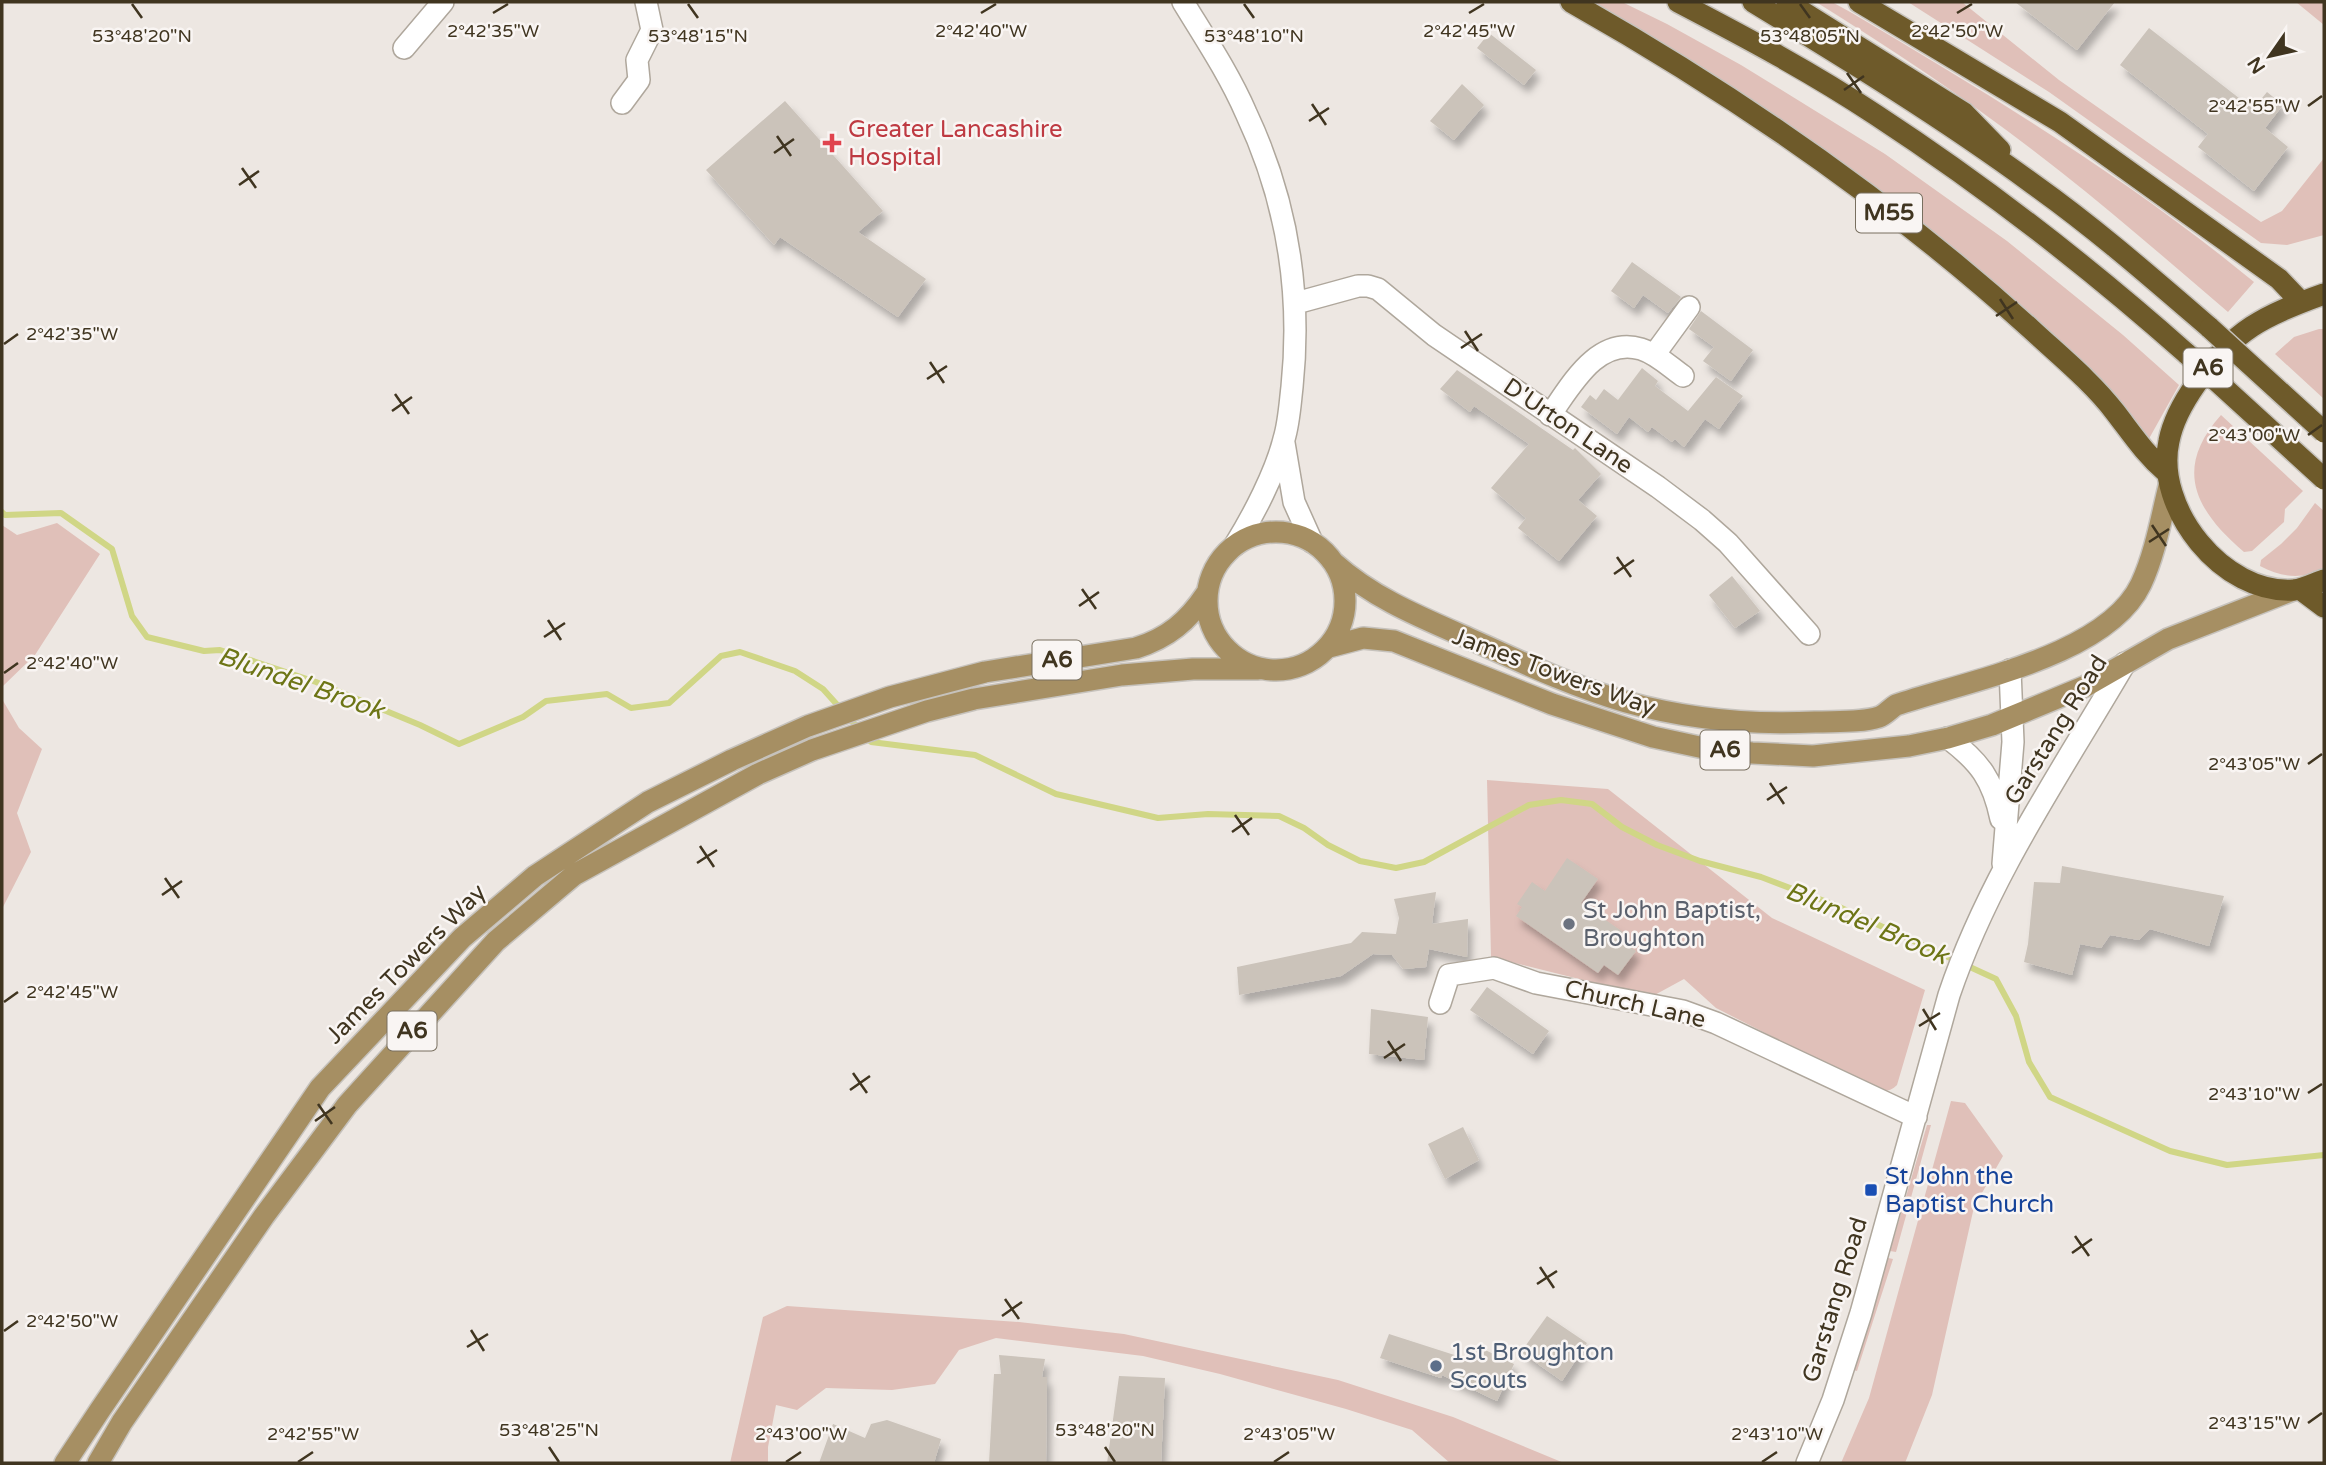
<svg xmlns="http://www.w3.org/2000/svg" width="2326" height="1465" viewBox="0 0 2326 1465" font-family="'Varela Round',sans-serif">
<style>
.green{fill:#e0c0b9}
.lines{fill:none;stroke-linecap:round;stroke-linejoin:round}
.stream{stroke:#d0d686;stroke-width:6}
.building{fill:#cbc3ba;filter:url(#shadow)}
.minor-casing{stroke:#afa79c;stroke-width:24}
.major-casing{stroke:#c6c2bc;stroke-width:24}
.highway-casing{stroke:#c6c2bc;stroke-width:24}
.minor{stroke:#fff;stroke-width:21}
.major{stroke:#a68f63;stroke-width:21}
.highway{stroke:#6e5a2a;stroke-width:21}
.highway-bridge-casing{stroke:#c6c2bc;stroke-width:24;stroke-linecap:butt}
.highway-bridge{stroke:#6e5a2a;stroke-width:21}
.ticks{fill:none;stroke:#403520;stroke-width:2.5}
.health-dot{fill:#e0444e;stroke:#f9f5f3;stroke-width:2.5}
.worship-dot{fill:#6b7280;stroke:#f9f5f3;stroke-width:2.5}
.transit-dot{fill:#1a4fb4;stroke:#f9f5f3;stroke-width:2.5}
.service-dot{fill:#5c6f8a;stroke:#f9f5f3;stroke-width:2.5}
.labels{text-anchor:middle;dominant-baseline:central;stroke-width:5;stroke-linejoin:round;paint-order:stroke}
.shield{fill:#f9f5f3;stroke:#786f5f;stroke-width:2}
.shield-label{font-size:23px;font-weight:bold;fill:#403520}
.health-label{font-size:24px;fill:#be3a42;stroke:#f9f5f3;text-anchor:start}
.street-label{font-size:24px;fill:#403520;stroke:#f9f5f3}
.worship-label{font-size:24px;fill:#5b616d;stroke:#f9f5f3;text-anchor:start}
.transit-label{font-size:24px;fill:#164399;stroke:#f9f5f3;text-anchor:start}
.service-label{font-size:24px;fill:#4e5e75;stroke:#f9f5f3;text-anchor:start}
.water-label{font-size:26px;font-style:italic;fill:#6d7516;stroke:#f9f5f3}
.ticks-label{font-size:18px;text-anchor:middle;fill:#403520;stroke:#f9f5f3;stroke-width:5;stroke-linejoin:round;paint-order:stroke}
</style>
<defs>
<filter id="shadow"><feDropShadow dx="4.5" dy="8" stdDeviation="3.5" flood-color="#0004"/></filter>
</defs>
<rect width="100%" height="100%" fill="#ede7e2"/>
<!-- green -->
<path class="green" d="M 1593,2 L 1622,2 L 1667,24 L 1741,65 L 1885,154 L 2007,241 L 2123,335 L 2179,385 L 2146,444 L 1794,130 L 1726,83 Z
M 1816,2 L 1832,2 L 1852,13 C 1991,95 2129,179 2254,282 L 2228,312 C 2173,265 2118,217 2061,172 C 1983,110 1900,54 1816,2 Z
M 1908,2 L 1962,2 L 2059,80 L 2261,222 L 2282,211 L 2324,158 L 2324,235 L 2287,245 L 2261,243 L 2049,92 Z
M 2296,2 L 2324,2 L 2324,25 Z
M 2319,329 L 2324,329 L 2324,399 L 2275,354 L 2294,337 Z
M 2221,415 L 2303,491 L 2285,509 L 2284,522 L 2252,551 L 2244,552 C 2195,510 2173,469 2221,415 Z
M 2315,503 L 2324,511 L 2324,570 C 2301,579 2282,578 2260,566 L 2261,560 L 2281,544 L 2297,528 Z
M 57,523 L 100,554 L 35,655 L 2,687 L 2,525 L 17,535 Z
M 2,699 L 19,728 L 42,749 L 17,813 L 31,852 L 2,909 Z
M 1487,780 L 1608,789 L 1772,918 L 1925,990 L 1897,1085 C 1890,1092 1884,1092 1875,1089 L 1716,1008 L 1684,979 L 1651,997 L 1491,957 Z
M 1951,1101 L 1965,1103 L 2003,1156 L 1974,1207 L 1932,1395 L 1905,1463 L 1841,1463 L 1869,1398 Z
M 1927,1125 L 1931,1125 L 1896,1252 L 1890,1251 Z
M 1888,1258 L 1893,1259 L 1857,1371 L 1853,1370 Z
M 787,1306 L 1019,1322 L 1124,1334 L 1338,1380 L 1453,1417 L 1564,1463 L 1450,1463 L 1412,1430 L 1346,1409 L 1220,1374 L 1143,1356 L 996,1338 L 959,1350 L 935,1384 L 892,1390 L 826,1388 L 797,1410 L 776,1405 L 768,1447 L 768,1463 L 730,1463 L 763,1317 Z"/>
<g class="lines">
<!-- stream -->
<path class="stream" d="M 2,512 L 5,515 L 61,513 L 112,549 L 132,616 L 147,637 L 204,651 L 220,650 L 316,682 L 420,725 L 459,744 L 523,717 L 546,701 L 607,694 L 631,708 L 669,703 L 721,656 L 740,652 L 795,671 L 823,689 L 859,729
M 866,737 L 871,742 L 975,755 L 1056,794 L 1158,818 L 1208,814 L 1279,816 L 1304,828 L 1328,845 L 1360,861 L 1396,868 L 1424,862 L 1529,805 L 1561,800 L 1592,804 L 1622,827 L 1657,845 L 1700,861 L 1761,877 L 1835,905 L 1996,979 L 2016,1016 L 2029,1062 L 2050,1097 L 2170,1151 L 2227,1165 L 2324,1155"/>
</g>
<!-- building -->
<path class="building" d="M 2015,2 L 2115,2 L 2077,50 Z
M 2149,28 L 2253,109 L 2267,92 L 2283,105 L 2265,128 L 2288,147 L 2254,191 L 2198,147 L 2208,134 L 2120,65 Z
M 1489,33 L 1536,70 L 1524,85 L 1477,48 Z
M 1462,84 L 1484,105 L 1454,140 L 1430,121 Z
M 785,101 L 883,211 L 858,232 L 926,279 L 898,317 L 780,237 L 774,245 L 706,170 Z
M 1632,262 L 1681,297 L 1668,313 L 1643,295 L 1634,308 L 1611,291 Z
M 1701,311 L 1753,350 L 1731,381 L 1703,361 L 1714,347 L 1689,329 Z
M 1642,368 L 1658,381 L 1655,386 L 1688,411 L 1716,377 L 1743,396 L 1719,429 L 1705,419 L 1684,447 L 1675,439 L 1672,442 L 1652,427 L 1648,432 L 1629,417 L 1617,434 L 1581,407 L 1590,395 L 1596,400 L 1604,389 L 1618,400 Z
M 1457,370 L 1573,450 L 1575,448 L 1601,474 L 1578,500 L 1597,516 L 1559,561 L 1518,528 L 1526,518 L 1491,488 L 1529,444 L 1474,406 L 1470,412 L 1440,389 Z
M 1732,576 L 1760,611 L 1735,628 L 1709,595 Z
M 1567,858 L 1598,879 L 1581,903 L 1623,932 L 1618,939 L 1636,951 L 1618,975 L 1604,965 L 1598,973 L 1516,916 L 1522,907 L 1517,904 L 1532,882 L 1545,891 Z
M 2062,866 L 2224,896 L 2209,946 L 2150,929 L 2139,940 L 2110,935 L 2101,948 L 2080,944 L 2072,975 L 2024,962 L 2028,944 L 2034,882 L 2060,883 Z
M 1436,892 L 1432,924 L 1468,919 L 1467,957 L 1429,949 L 1426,967 L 1403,969 L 1392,955 L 1373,954 L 1341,976 L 1239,995 L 1237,967 L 1351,943 L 1362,932 L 1396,934 L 1399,918 L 1394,899 Z
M 1487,987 L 1549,1031 L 1533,1054 L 1470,1010 Z
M 1371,1009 L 1428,1017 L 1424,1060 L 1369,1054 Z
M 1463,1127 L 1479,1160 L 1445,1179 L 1428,1144 Z
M 1547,1316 L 1587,1343 L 1562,1381 L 1521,1352 Z
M 1389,1334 L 1470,1360 L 1477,1346 L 1514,1364 L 1497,1401 L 1442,1375 L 1441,1378 L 1380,1358 Z
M 999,1355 L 1045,1359 L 1042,1377 L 1047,1377 L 1046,1463 L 989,1463 L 994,1374 L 1001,1374 Z
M 1119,1376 L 1165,1378 L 1161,1463 L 1107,1463 Z
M 887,1420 L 941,1439 L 934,1463 L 819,1463 L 833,1424 L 865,1438 L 871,1424 Z"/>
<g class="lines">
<defs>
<path id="minor" d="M 1183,2 C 1205,38 1229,74 1246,113 C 1287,200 1302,291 1292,387 C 1290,404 1289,423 1284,439 C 1276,472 1253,516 1235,545
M 404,48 L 443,2
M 622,103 L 639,80 L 637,60 L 652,30 L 646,2
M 1296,303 L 1358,286 L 1368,286 L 1378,289 L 1434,335 L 1658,487 L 1702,520 L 1728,543 L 1809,634
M 1654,355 L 1689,307
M 1550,415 C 1571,386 1597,336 1641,349 C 1657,354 1670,367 1683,376
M 1284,443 L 1294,502 L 1312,542
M 1948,738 C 1980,762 1993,780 2001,819
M 2003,864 L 2013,742 L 2010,670
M 1440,1003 L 1449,975 L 1494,968 L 1536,983 L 1683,1011 L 1716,1023 L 1916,1117
M 1807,1463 L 1833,1400 L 1861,1313 L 1949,995 C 1989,876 2062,771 2125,663"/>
<path id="major" d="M1207 601a69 69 0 1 1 138 0a69 69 0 1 1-138 0Z
M 1334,563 C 1373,598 1420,617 1468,638 C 1519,661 1571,686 1626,702 C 1687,719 1752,725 1815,722 C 1835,721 1860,723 1879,717 C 1885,715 1891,708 1896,705 C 1966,681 2107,656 2141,584 C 2155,554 2161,519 2169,486
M 1329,647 L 1363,638 L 1394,641 L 1552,704 L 1653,737 L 1704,748 L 1752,753 L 1813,756 L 1909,746 L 1948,738 L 1992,725 L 2086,686 L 2168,639 L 2293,590
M 65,1463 L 100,1410 L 320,1088 L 462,938 L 535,876 L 648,802 L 732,760 L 808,726 L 890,697 L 985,672 L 1136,648 C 1168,638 1188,621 1206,594
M 98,1463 L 122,1422 L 264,1216 L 347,1105 L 496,941 L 574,875 L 758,774 L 812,750 L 927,711 L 974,699 L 1122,675 L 1193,669 L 1258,669"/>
<path id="highway" d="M 1571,2 C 1734,94 1893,204 2032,330 C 2060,356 2092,382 2115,412 C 2132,434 2145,454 2166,472
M 1678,2 C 1745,37 1813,73 1876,115 C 1986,187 2089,267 2187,354
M 1753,2 C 1848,60 1943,118 2033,184 C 2095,228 2152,278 2210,328
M 1787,2 L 1964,113 L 2000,150
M 1859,2 L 2060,122 L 2279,279 L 2300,301
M 2324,294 C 2265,315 2233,330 2196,384 C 2184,401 2173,420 2169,441 C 2154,508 2223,595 2294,590 C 2304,589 2315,583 2324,580
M 2300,589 L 2324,607"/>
</defs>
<!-- minor casing -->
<use href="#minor" class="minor-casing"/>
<!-- major casing -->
<use href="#major" class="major-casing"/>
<!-- highway casing -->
<use href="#highway" class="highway-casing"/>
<!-- minor -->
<use href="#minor" class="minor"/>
<!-- major -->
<use href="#major" class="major"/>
<!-- highway -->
<use href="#highway" class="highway"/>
<defs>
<path id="highway-bridge" d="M 2210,328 L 2324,432
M 2187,354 L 2324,479"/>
</defs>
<!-- highway-bridge casing -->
<use href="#highway-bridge" class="highway-bridge-casing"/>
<!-- highway-bridge -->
<use href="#highway-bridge" class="highway-bridge"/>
</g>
<!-- ticks -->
<path class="ticks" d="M 132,4 L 142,18M 688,4 L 698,18M 1244,4 L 1254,18M 1800,4 L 1810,18M 493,13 L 508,4M 981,13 L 996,4M 1469,13 L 1484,4M 1957,13 L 1972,4M 1847,73 L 1861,93M 1844,90 L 1864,76M 1312,104 L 1326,125M 2308,106 L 2322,96M 1309,121 L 1329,108M 777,136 L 791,156M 774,153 L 794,139M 242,168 L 256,188M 239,185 L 259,171M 2000,299 L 2013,319M 1996,316 L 2017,302M 1465,331 L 1478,351M 4,344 L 18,334M 1461,348 L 1482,334M 930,362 L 944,383M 927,379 L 947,366M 395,394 L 409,414M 392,411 L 412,397M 2308,435 L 2322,425M 2152,525 L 2166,546M 2149,542 L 2169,529M 1617,557 L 1631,577M 1614,574 L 1634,560M 1082,589 L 1096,609M 1079,606 L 1099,592M 548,620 L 561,640M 544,637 L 565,623M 4,673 L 18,663M 2308,764 L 2322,754M 1770,783 L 1784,804M 1767,800 L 1787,787M 1235,815 L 1249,835M 1232,832 L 1252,818M 700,846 L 714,867M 697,863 L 717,850M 165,878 L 179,898M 162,895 L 182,881M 4,1002 L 18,992M 1923,1009 L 1936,1030M 1919,1026 L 1940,1013M 1388,1041 L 1401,1061M 1384,1058 L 1405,1044M 853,1073 L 867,1093M 850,1090 L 870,1076M 2308,1093 L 2322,1084M 318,1104 L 332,1124M 315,1121 L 335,1107M 2075,1236 L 2089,1256M 2072,1253 L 2092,1239M 1540,1267 L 1554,1288M 1537,1284 L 1557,1271M 1005,1299 L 1019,1319M 1002,1316 L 1022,1302M 471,1330 L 484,1351M 4,1331 L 18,1321M 467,1347 L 488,1334M 2308,1423 L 2322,1413M 549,1447 L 559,1462M 1105,1447 L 1115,1462M 298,1462 L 313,1452M 786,1462 L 801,1452M 1274,1462 L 1289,1452M 1762,1462 L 1777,1452"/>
<!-- markers -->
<path class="health-dot" d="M828.5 132.5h7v7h7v7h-7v7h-7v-7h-7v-7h7z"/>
<circle class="worship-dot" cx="1569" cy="924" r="7"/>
<rect class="transit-dot" x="1864" y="1183" width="14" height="14" rx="3.5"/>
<circle class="service-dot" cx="1436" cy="1366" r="7"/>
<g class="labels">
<!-- shield labels -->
<g class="shield">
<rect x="1856" y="193.5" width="66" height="39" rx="5"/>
<rect x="2183.5" y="348.5" width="49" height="39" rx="5"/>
<rect x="1032.5" y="640.5" width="49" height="39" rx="5"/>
<rect x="1700.5" y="730.5" width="49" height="39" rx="5"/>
<rect x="387.5" y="1011.5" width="49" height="39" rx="5"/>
</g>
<g class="shield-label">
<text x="1889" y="213">M55</text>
<text x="2208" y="368">A6</text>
<text x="1057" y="660">A6</text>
<text x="1725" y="750">A6</text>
<text x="412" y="1031">A6</text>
</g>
<!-- health labels -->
<g class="health-label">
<text x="848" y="129">Greater Lancashire<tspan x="848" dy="28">Hospital</tspan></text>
</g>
<!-- street labels -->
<g class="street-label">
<text transform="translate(1568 426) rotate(34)">D'Urton Lane</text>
<text transform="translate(1554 672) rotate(20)">James Towers Way</text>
<text transform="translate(2056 730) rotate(-58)">Garstang Road</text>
<text transform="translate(406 964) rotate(-45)">James Towers Way</text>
<text transform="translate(1635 1004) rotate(13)">Church Lane</text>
<text transform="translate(1835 1300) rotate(-73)">Garstang Road</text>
</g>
<!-- worship labels -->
<g class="worship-label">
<text x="1583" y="910">St John Baptist,<tspan x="1583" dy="28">Broughton</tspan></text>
</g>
<!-- transit labels -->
<g class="transit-label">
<text x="1885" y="1176">St John the<tspan x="1885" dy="28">Baptist Church</tspan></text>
</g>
<!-- service labels -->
<g class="service-label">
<text x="1450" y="1352">1st Broughton<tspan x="1450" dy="28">Scouts</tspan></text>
</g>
<!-- water labels -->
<g class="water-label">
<text transform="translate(301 683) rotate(19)">Blundel Brook</text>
<text transform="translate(1867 923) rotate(23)">Blundel Brook</text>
</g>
</g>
<g class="ticks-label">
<text x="493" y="37">2°42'35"W</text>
<text x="981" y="37">2°42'40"W</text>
<text x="1469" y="37">2°42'45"W</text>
<text x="1957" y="37">2°42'50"W</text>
<text x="142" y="42">53°48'20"N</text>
<text x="698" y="42">53°48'15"N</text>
<text x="1254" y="42">53°48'10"N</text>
<text x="1810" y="42">53°48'05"N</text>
<text x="2254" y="112">2°42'55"W</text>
<text x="72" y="340">2°42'35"W</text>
<text x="2254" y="441">2°43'00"W</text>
<text x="72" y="669">2°42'40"W</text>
<text x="2254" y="770">2°43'05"W</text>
<text x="72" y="998">2°42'45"W</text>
<text x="2254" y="1100">2°43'10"W</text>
<text x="72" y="1327">2°42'50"W</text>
<text x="2254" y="1429">2°43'15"W</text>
<text x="549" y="1436">53°48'25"N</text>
<text x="1105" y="1436">53°48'20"N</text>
<text x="313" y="1440">2°42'55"W</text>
<text x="801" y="1440">2°43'00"W</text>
<text x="1289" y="1440">2°43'05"W</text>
<text x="1777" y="1440">2°43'10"W</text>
</g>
<!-- border -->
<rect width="2326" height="1465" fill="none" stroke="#403520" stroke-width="7"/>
<!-- north arrow -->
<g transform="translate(2270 56) rotate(236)" stroke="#f9f5f3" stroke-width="5" paint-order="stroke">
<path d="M0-5L12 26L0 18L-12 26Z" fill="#403520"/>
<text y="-10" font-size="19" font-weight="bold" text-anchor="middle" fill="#403520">N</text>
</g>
</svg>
